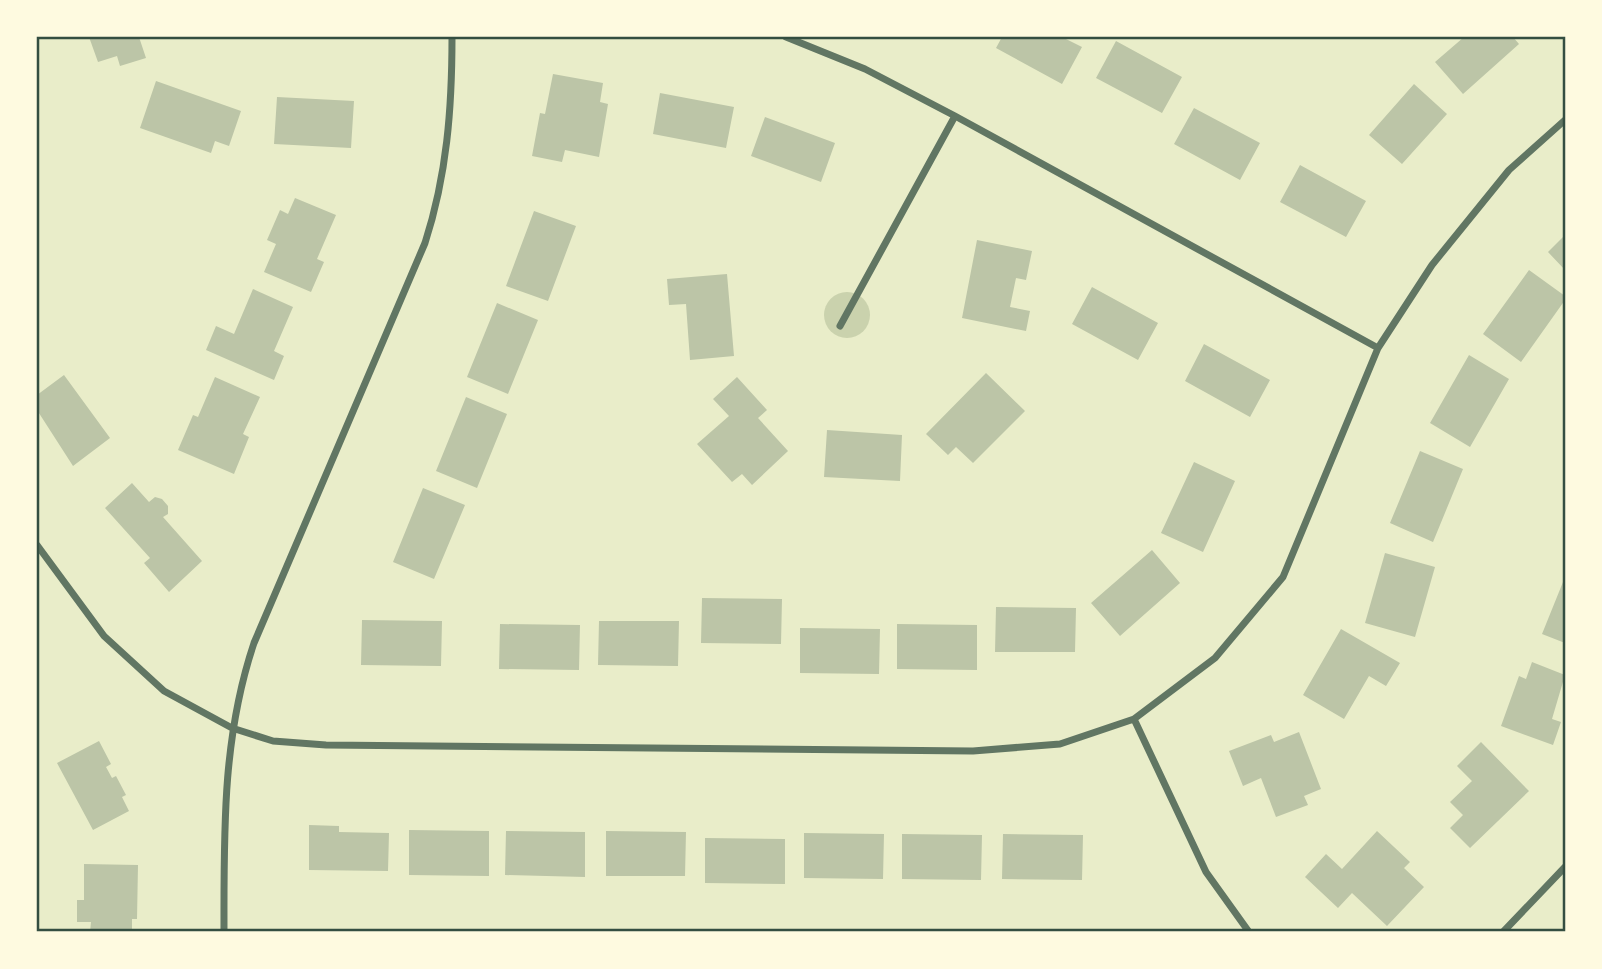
<svg xmlns="http://www.w3.org/2000/svg" width="1602" height="969" viewBox="0 0 1602 969" font-family="Ubuntu,sans-serif">
<style>
.green{fill:#cad2ad}
.building{fill:#bcc5a7}
.lines{fill:none;stroke-linecap:round;stroke-linejoin:round}
.minor{stroke:#617663;stroke-width:7}
.neatline{fill:none;stroke:#344e41;stroke-width:2.5}
</style>
<rect width="100%" height="100%" fill="#e9edc9"/>
<!-- green -->
<path class="green" d="M824 315a23 23 0 1 1 46 0a23 23 0 1 1-46 0Z"/>
<!-- building -->
<path class="building" d="M 89,37 L 139,37 L 146,58 L 120,66 L 117,56 L 98,62 Z
M 1002,37 L 1062,37 L 1082,47 L 1062,84 L 996,48 Z
M 1464,37 L 1513,37 L 1519,44 L 1463,94 L 1435,62 Z
M 1116,41 L 1182,77 L 1162,113 L 1096,78 Z
M 553,74 L 603,83 L 600,102 L 608,104 L 599,157 L 565,150 L 562,162 L 532,156 L 540,113 L 545,114 Z
M 156,81 L 241,111 L 229,146 L 215,141 L 211,153 L 140,128 Z
M 1414,84 L 1447,114 L 1402,164 L 1369,135 Z
M 660,93 L 734,107 L 726,148 L 653,134 Z
M 277,97 L 354,101 L 351,148 L 274,144 Z
M 1194,108 L 1260,143 L 1240,180 L 1174,144 Z
M 765,117 L 835,143 L 821,182 L 751,156 Z
M 1300,165 L 1366,201 L 1346,237 L 1280,202 Z
M 295,198 L 336,215 L 317,259 L 324,262 L 311,292 L 264,272 L 276,244 L 267,240 L 280,210 L 288,214 Z
M 534,211 L 576,226 L 548,301 L 506,286 Z
M 1565,235 L 1565,270 L 1548,252 Z
M 977,240 L 1032,251 L 1026,280 L 1016,278 L 1010,307 L 1030,311 L 1026,331 L 962,318 Z
M 1529,270 L 1565,296 L 1565,300 L 1521,362 L 1483,334 Z
M 727,274 L 734,356 L 690,360 L 686,304 L 669,305 L 667,279 Z
M 1092,287 L 1158,323 L 1138,360 L 1072,324 Z
M 253,289 L 293,307 L 274,351 L 284,356 L 274,380 L 206,350 L 216,326 L 234,334 Z
M 497,303 L 538,320 L 508,394 L 467,377 Z
M 1204,344 L 1270,380 L 1250,417 L 1185,381 Z
M 1469,355 L 1509,379 L 1470,447 L 1430,423 Z
M 986,373 L 1025,411 L 973,463 L 956,447 L 948,455 L 926,434 Z
M 64,375 L 110,438 L 73,466 L 37,410 L 37,395 Z
M 215,377 L 260,397 L 243,434 L 249,437 L 234,474 L 178,450 L 193,415 L 198,417 Z
M 737,377 L 767,410 L 758,418 L 788,451 L 752,485 L 742,474 L 732,482 L 697,444 L 729,416 L 713,399 Z
M 466,397 L 507,414 L 477,488 L 436,471 Z
M 827,430 L 902,435 L 900,481 L 824,477 Z
M 1420,451 L 1463,469 L 1433,542 L 1390,523 Z
M 1194,462 L 1235,481 L 1203,552 L 1161,533 Z
M 132,483 L 149,502 L 155,497 L 162,499 L 168,506 L 168,514 L 163,517 L 202,561 L 169,592 L 144,563 L 150,558 L 105,508 Z
M 423,488 L 465,505 L 434,579 L 393,562 Z
M 1152,550 L 1180,583 L 1120,636 L 1091,603 Z
M 1385,553 L 1435,567 L 1415,637 L 1365,623 Z
M 1565,577 L 1565,643 L 1542,634 Z
M 702,598 L 782,599 L 781,644 L 701,643 Z
M 996,607 L 1076,608 L 1075,652 L 995,652 Z
M 362,620 L 442,621 L 441,666 L 361,665 Z
M 599,621 L 679,621 L 678,666 L 598,665 Z
M 500,624 L 580,625 L 579,670 L 499,669 Z
M 897,624 L 977,625 L 977,670 L 897,669 Z
M 800,628 L 880,629 L 879,674 L 800,673 Z
M 1341,629 L 1400,663 L 1386,686 L 1369,676 L 1344,719 L 1303,695 Z
M 1532,662 L 1565,675 L 1552,719 L 1561,722 L 1553,745 L 1501,726 L 1519,676 L 1526,679 Z
M 1299,732 L 1321,789 L 1304,796 L 1308,805 L 1276,817 L 1261,778 L 1243,786 L 1229,751 L 1271,735 L 1274,742 Z
M 99,741 L 111,764 L 106,767 L 112,778 L 116,776 L 126,795 L 122,797 L 129,811 L 93,830 L 57,763 Z
M 1481,742 L 1529,791 L 1470,848 L 1450,828 L 1463,815 L 1450,802 L 1472,781 L 1457,766 Z
M 309,825 L 339,826 L 339,832 L 389,833 L 388,871 L 309,870 Z
M 409,830 L 489,831 L 489,876 L 409,875 Z
M 506,831 L 585,832 L 585,877 L 505,875 Z
M 606,831 L 686,832 L 685,876 L 606,876 Z
M 1377,831 L 1410,862 L 1404,868 L 1424,887 L 1387,926 L 1352,893 L 1338,908 L 1305,877 L 1326,854 L 1342,869 Z
M 804,833 L 884,834 L 883,879 L 804,878 Z
M 902,834 L 982,835 L 981,880 L 902,879 Z
M 1003,834 L 1083,835 L 1082,880 L 1002,879 Z
M 705,838 L 785,839 L 785,884 L 705,883 Z
M 84,864 L 138,865 L 137,919 L 132,919 L 132,932 L 90,932 L 91,922 L 77,922 L 77,900 L 84,900 Z"/>
<g class="lines">
<!-- minor -->
<path class="minor" d="M 786,37 L 865,69 L 955,116 L 1378,348
M 840,326 L 955,116
M 37,545 L 104,636 L 164,691 L 232,728 L 273,741 L 326,745 L 973,751 L 1060,744 L 1134,719 L 1215,658 L 1283,577 L 1378,348 L 1432,265 L 1509,170 L 1565,120
M 1134,719 L 1206,872 L 1249,932
M 224,932 C 224,833 222,738 254,643 L 425,243 C 447,175 452,108 452,37
M 1503,932 L 1565,867"/>
</g>
<!-- border -->
<rect width="1602" height="969" fill="none" stroke="#fefae0" stroke-width="77"/>
<rect x="38" y="38" width="1526" height="892" class="neatline"/>
</svg>
